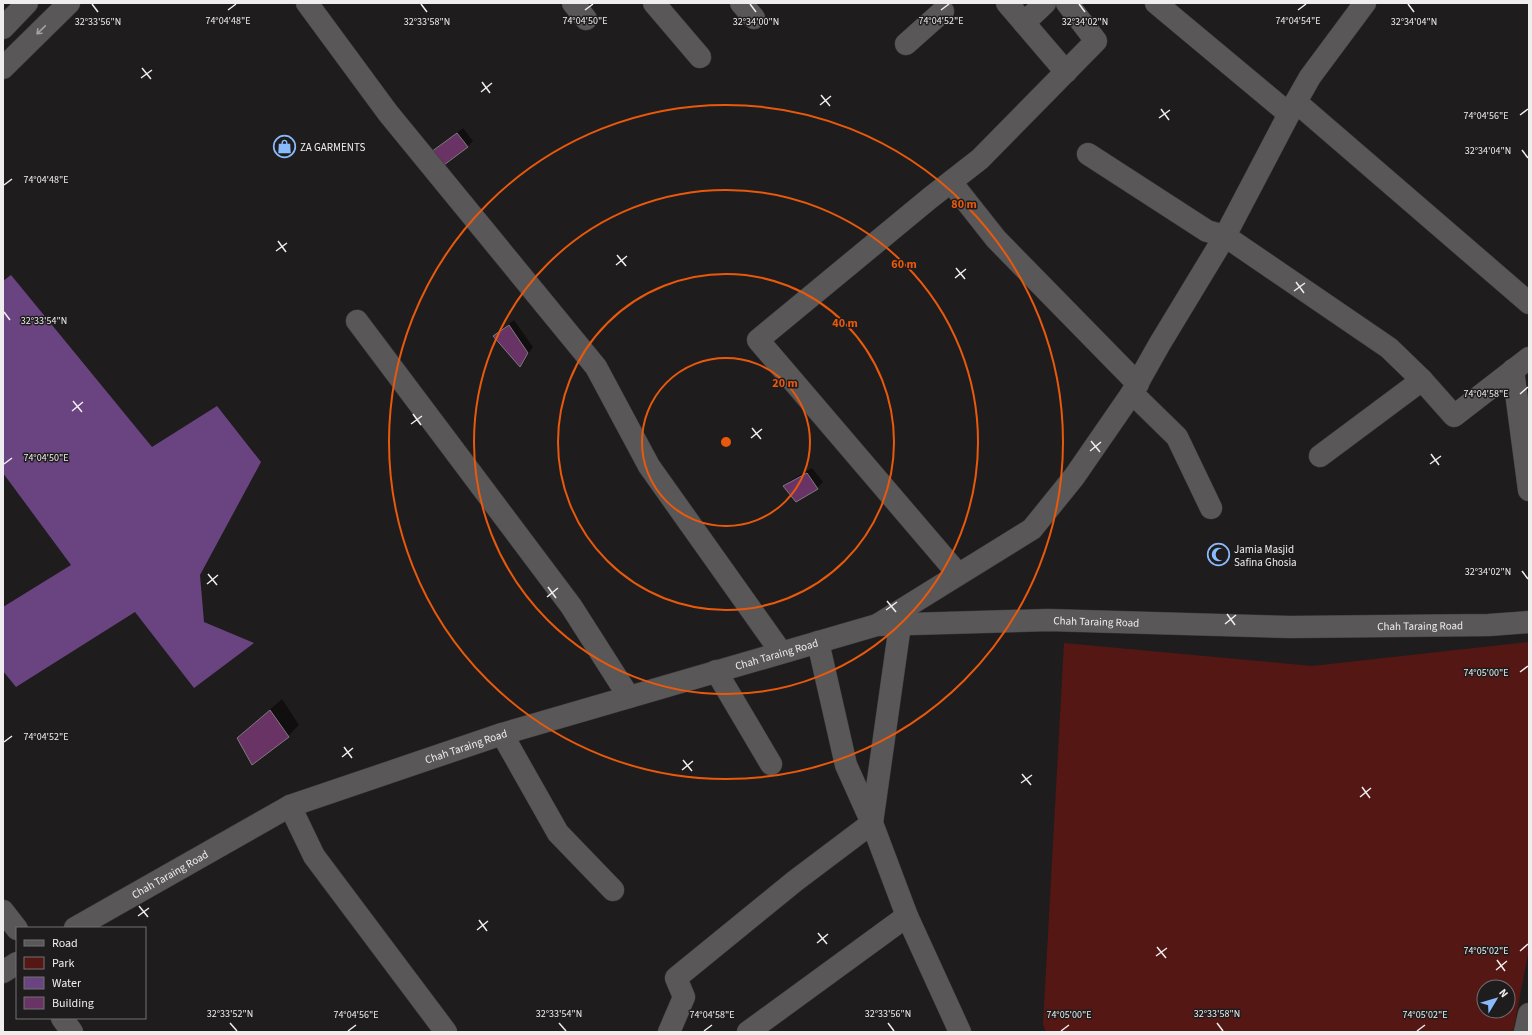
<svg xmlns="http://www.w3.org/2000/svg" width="1532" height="1035" viewBox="0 0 1532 1035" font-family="'Source Sans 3',sans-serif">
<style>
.green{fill:#541714;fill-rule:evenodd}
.water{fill:#6a4480}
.shadow{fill:#0007}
.building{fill:#6a3365;stroke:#7e7b7d}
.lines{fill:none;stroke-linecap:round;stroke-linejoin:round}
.minor-casing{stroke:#3c3a3b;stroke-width:23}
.tertiary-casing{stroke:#3c3a3b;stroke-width:23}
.minor{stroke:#5a5758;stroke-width:22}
.tertiary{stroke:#5a5758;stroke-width:22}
.oneway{stroke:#a4a2a3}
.ticks{fill:none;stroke:#efedee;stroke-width:1.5}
.ring{fill:none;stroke:#e8590c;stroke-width:2}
.labels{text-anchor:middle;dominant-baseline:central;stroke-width:3;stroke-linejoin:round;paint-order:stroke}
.poi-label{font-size:11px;fill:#efedee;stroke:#1f1c1d;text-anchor:start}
.street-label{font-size:11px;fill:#efedee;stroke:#1f1c1d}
.ticks-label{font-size:10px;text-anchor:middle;fill:#efedee;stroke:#1f1c1d;stroke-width:3;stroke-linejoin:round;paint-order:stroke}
.centre{fill:#e8590c;stroke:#1f1c1d;stroke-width:2}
.ring-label{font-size:12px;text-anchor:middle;font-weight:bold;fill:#e8590c;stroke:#1f1c1d;stroke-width:3;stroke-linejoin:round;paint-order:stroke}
</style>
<rect width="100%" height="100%" fill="#1f1c1d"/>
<!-- green -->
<path class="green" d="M 1529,642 L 1529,949 L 1513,1032 L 1046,1032 L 1043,1025 L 1064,643 L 1312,666 ZM 1484,987 L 1508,987 L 1508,1011 L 1484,1011 Z"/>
<!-- water -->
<path class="water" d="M 11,275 L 152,447 L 217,406 L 261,462 L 200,575 L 204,622 L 254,643 L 194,688 L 135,612 L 16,687 L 3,671 L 3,607 L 71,565 L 3,473 L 3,281 Z"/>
<!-- shadow -->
<path class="shadow" d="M 463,128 L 473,141 L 467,147 L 433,152 Z
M 514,320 L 533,347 L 525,360 L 520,366 L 494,336 Z
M 812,468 L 823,482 L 817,488 L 796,500 L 785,486 L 790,481 Z
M 282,699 L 299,725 L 288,736 L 238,738 Z"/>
<!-- building -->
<path class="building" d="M 457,133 L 468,147 L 444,165 L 431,152 Z
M 509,325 L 528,353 L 520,367 L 493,336 Z
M 807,473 L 818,489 L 796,502 L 783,486 Z
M 270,710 L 289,737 L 252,765 L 237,738 Z"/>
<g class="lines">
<defs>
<g id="minor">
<path d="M 307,3 L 388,113 L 596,367 L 649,466 L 781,652"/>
<path d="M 573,3 L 586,19"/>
<path d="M 654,3 L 700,57"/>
<path d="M 741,3 L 754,18"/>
<path d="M 1007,3 L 1066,72"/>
<path d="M 1156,3 L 1289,114"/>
<path d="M 1024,23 L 1045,3"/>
<path d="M 906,44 L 943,11"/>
<path d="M 1296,102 L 1529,303"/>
<path d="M 1088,154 L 1207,231 L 1225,236 L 1389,348 L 1422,380 L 1454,416 L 1529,358"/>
<path d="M 951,182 L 996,239 L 1138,384"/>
<path d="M 357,321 L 571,606 L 629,697"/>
<path d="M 1513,370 L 1529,490"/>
<path d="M 1132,393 L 1177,437 L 1211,508"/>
<path d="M 1320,456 L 1422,380"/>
<path d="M 958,574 L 758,340 L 930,198 L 980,159 L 1096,41 L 1067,3"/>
<path d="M 877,625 L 1032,529 L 1074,477 L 1132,393 L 1159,345 L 1225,236 L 1289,114 L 1310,77 L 1365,3"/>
<path d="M 818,642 L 846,765 L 872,823 L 907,916 L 960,1032"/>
<path d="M 716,671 L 771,764"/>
<path d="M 502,734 L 558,833 L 613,890"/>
<path d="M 290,806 L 314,856 L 446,1032"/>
<path d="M 3,911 L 17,929"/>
<path id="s1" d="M 75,928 L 290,806 L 502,734 L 877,625 L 1048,620 L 1291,627 L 1489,625 L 1529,622"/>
<path d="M 3,972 L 17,963"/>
<path d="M 62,1018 L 72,1032"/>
<path d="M 669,1032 L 684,997 L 676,978 L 795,881 L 872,823 L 900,625"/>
<path d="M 748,1032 L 907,916"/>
<path d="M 1525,1032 L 1529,1014"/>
</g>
<path id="tertiary" d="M 3,28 L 27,3
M 3,68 L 69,3"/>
</defs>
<!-- minor casing -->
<use href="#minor" class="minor-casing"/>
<!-- tertiary casing -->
<use href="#tertiary" class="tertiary-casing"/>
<!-- minor -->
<use href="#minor" class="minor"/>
<!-- tertiary -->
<use href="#tertiary" class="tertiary"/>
</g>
<!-- one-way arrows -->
<defs><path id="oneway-shaft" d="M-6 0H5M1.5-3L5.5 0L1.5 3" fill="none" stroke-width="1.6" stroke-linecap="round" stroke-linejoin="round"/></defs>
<use class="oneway" href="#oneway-shaft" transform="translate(41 30) rotate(136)"/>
<!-- ticks -->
<path class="ticks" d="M 92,4 L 98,12M 421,4 L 427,12M 750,4 L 756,12M 1079,4 L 1085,12M 1408,4 L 1414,12M 228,10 L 236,4M 585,10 L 593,4M 941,10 L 949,4M 1298,10 L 1306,4M 142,68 L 151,79M 141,78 L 152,70M 482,82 L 490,93M 481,92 L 492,83M 821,95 L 830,106M 820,105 L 831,96M 1161,109 L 1169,120M 1520,115 L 1528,109M 1159,118 L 1170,110M 1522,150 L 1528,158M 4,185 L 12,179M 278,241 L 286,252M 276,251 L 287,243M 617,255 L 626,266M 616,265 L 627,256M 956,268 L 965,279M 955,278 L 966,269M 1296,282 L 1304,293M 1294,291 L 1305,283M 4,312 L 10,320M 1520,394 L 1528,387M 73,401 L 82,412M 72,411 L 83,402M 413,414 L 421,425M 411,424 L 422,416M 752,428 L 761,439M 751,438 L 762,429M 1091,441 L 1100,452M 1090,451 L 1101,442M 1431,454 L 1439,465M 4,464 L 12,458M 1430,464 L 1441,456M 1522,571 L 1528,579M 208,574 L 217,585M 207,584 L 218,575M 548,587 L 556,598M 547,597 L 558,588M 887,601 L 896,612M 886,610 L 897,602M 1227,614 L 1235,625M 1225,624 L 1236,615M 1520,672 L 1528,666M 4,742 L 12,736M 344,747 L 352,758M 342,757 L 353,748M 683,760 L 692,771M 682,770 L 693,761M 1022,774 L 1031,785M 1021,783 L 1032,775M 1362,787 L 1370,798M 1360,797 L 1371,788M 139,906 L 148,917M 138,916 L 149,908M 479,920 L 487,931M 477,930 L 488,921M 818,933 L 827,944M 817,943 L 828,934M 1157,947 L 1166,958M 1520,951 L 1528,944M 1156,956 L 1167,948M 1497,960 L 1505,971M 1496,970 L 1507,961M 230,1023 L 237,1031M 559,1023 L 566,1031M 888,1023 L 894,1031M 1217,1023 L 1223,1031M 348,1031 L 356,1025M 704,1031 L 712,1025M 1061,1031 L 1069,1025M 1417,1031 L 1425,1025"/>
<!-- distance rings -->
<g class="ring">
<circle cx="726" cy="442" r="84"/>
<circle cx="726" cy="442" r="168"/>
<circle cx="726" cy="442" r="252"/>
<circle cx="726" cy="442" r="337"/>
</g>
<!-- icons -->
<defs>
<symbol id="shop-ring" viewBox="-11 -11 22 22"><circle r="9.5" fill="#1f1c1d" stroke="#89bafc" stroke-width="1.5"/><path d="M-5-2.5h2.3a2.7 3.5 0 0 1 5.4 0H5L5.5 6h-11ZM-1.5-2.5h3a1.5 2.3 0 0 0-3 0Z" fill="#89bafc"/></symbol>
<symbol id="mosque-ring" viewBox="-11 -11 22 22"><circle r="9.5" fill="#1f1c1d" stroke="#89bafc" stroke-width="1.5"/><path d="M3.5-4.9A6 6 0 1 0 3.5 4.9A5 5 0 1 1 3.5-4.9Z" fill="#89bafc"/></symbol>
</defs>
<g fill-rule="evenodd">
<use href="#shop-ring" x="272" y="134" width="25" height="25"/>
<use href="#mosque-ring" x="1206" y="542" width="25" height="25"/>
</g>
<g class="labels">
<!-- poi labels -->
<g class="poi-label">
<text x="300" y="147">ZA GARMENTS</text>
<text x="1234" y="549">Jamia Masjid<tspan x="1234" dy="13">Safina Ghosia</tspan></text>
</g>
<!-- street labels -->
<g class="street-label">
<text stroke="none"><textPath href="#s1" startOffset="1081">Chah Taraing Road</textPath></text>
<text stroke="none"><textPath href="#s1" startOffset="1405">Chah Taraing Road</textPath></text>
<text stroke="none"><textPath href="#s1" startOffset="757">Chah Taraing Road</textPath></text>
<text stroke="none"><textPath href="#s1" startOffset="433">Chah Taraing Road</textPath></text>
<text stroke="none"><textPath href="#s1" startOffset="109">Chah Taraing Road</textPath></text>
</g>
</g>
<g class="ticks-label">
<text x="228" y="24">74°04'48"E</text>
<text x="585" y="24">74°04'50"E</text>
<text x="941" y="24">74°04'52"E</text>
<text x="1298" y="24">74°04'54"E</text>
<text x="1085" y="25">32°34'02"N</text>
<text x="1414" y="25">32°34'04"N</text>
<text x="98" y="25">32°33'56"N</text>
<text x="427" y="25">32°33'58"N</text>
<text x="756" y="25">32°34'00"N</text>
<text x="1486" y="119">74°04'56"E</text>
<text x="1488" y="154">32°34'04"N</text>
<text x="46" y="183">74°04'48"E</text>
<text x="44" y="324">32°33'54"N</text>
<text x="1486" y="397">74°04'58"E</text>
<text x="46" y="461">74°04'50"E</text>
<text x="1488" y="575">32°34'02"N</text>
<text x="1486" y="676">74°05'00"E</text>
<text x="46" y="740">74°04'52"E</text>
<text x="1486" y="954">74°05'02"E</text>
<text x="230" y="1017">32°33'52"N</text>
<text x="559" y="1017">32°33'54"N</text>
<text x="888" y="1017">32°33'56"N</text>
<text x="1217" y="1017">32°33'58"N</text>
<text x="356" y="1018">74°04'56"E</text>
<text x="712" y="1018">74°04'58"E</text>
<text x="1069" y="1018">74°05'00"E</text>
<text x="1425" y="1018">74°05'02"E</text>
</g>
<circle cx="726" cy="442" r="6" class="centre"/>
<g class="ring-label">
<text x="964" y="208">80 m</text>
<text x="904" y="268">60 m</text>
<text x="845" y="327">40 m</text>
<text x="785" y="387">20 m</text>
</g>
<!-- border -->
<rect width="1532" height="1035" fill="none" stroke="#efedee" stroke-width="8"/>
<!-- legend -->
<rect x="16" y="927" width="130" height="92" fill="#1f1c1d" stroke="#727071"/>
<rect x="24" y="940" width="20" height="6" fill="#5a5758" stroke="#727071"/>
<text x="52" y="947" font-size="12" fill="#efedee">Road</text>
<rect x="24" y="957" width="20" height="12" fill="#541714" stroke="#727071"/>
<text x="52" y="967" font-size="12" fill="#efedee">Park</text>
<rect x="24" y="977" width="20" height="12" fill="#6a4480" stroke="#727071"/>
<text x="52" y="987" font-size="12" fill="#efedee">Water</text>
<rect x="24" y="997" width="20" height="12" fill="#6a3365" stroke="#727071"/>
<text x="52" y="1007" font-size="12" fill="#efedee">Building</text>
<!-- north arrow -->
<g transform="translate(1496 999) rotate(52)"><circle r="19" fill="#1f1c1d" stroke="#727071"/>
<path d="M0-3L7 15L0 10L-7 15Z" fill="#89bafc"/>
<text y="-6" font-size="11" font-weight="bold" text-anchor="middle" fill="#efedee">N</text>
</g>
</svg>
